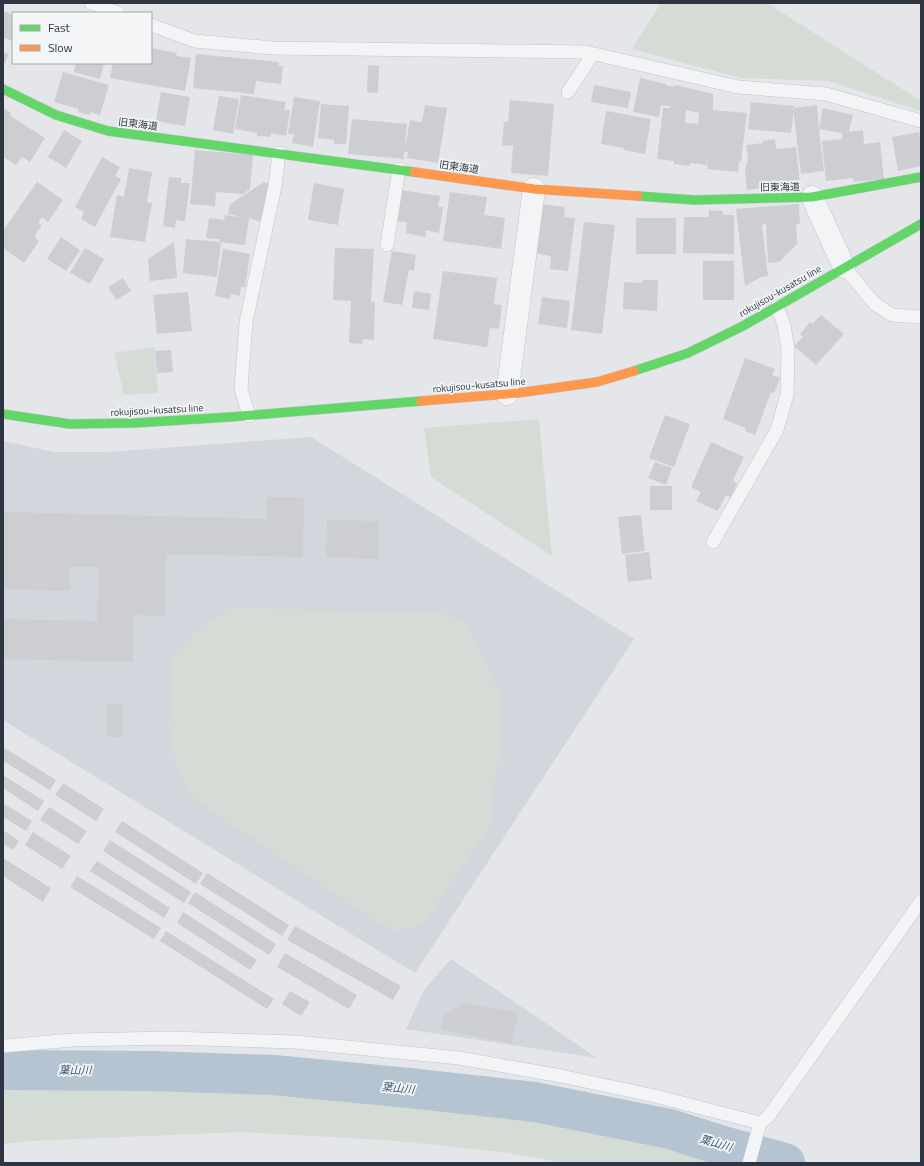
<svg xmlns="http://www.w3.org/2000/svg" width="924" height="1166" viewBox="0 0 924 1166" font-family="'Titillium Web','Noto Sans JP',sans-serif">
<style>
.built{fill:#d3d6dc}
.green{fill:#d5dcd5}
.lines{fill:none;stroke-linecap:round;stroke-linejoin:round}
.river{stroke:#b5c4d1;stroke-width:40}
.building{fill:#ccced1;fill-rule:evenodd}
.lane-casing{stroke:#c2c4c7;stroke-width:14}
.street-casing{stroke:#c2c4c7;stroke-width:23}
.fast-casing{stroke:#c2c4c7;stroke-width:10}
.slow-casing{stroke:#c2c4c7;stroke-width:10}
.lane{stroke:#f3f4f6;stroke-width:13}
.street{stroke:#f3f4f6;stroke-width:22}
.fast{stroke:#63d668;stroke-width:9}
.slow{stroke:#ff974d;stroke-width:9}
.labels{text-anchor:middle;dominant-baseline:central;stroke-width:3.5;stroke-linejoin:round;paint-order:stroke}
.street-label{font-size:10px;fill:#2c3541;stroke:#f3f5f7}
.water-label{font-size:11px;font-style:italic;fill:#395672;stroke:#f3f5f7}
</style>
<rect width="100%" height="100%" fill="#e4e6e9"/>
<!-- built -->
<path class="built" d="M 311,437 L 634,639 L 415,973 L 3,720 L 3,441 L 54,452 L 108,452 Z
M 451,959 L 597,1058 L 406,1029 L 424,990 Z"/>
<!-- green -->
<path class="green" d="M 661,3 L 767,3 L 921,101 L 921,111 L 829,81 L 741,78 L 632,49 Z
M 154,347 L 158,393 L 124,395 L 114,353 Z
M 539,419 L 552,556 L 431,477 L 424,428 Z
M 231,608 L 442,613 L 465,624 L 487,664 L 502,701 L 499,751 L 489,827 L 438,901 L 424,925 L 396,931 L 370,917 L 194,799 L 176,763 L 169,730 L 173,657 L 195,632 Z
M 56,1078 L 223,1082 L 331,1089 L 442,1102 L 571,1119 L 740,1158 L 741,1163 L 564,1163 L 502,1152 L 386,1140 L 240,1132 L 31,1141 L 3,1144 L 3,1081 Z"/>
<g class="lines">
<!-- river -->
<path class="river" d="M 3,1070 L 150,1071 L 274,1075 L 409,1088 L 535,1102 L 670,1129 L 723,1146 L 785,1163"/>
</g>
<!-- building -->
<path class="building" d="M 3,11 L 13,15 L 8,28 L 13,17 L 13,41 L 4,38 L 3,40 Z
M 151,48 L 177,53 L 176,56 L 191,58 L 185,91 L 110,78 L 113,63 L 151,63 Z
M 3,52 L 9,54 L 3,67 Z
M 196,54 L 279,62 L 279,66 L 283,66 L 281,84 L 256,81 L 254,94 L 193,88 Z
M 76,63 L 104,63 L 100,79 L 74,72 Z
M 368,65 L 379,66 L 378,93 L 367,92 Z
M 63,72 L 109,85 L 100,115 L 90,112 L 90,115 L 78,112 L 79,109 L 54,102 Z
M 640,78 L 666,84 L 665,85 L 675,87 L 676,85 L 713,94 L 713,110 L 747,113 L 741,161 L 739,161 L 738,172 L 707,169 L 709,148 L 707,165 L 690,163 L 690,166 L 674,164 L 674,161 L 657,159 L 663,108 L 670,108 L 671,106 L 661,105 L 659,117 L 633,112 ZM 686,110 L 699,113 L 698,124 L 685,123 Z
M 594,85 L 631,92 L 628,108 L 591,102 Z
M 161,92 L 190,97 L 185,126 L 156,121 Z
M 241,95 L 286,102 L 284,110 L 290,110 L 286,136 L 271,133 L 270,137 L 257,136 L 257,133 L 235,129 Z
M 219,96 L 239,99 L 233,134 L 213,130 Z
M 294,97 L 320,101 L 313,147 L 292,143 L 294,134 L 288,134 Z
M 510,100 L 554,104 L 548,176 L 511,173 L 513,146 L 502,145 L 504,122 L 508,122 Z
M 751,102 L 794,106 L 791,133 L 748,129 Z
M 321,104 L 349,106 L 346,144 L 334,144 L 334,140 L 318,138 Z
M 425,105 L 447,108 L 438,163 L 407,158 L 408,152 L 404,152 L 404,159 L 348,154 L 352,119 L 407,124 L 405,148 L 410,120 L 422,122 Z
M 817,105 L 819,129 L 823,108 L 853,115 L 849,132 L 863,130 L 864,144 L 880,142 L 884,179 L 854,182 L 852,178 L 826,181 L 822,141 L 842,139 L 842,133 L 819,129 L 824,171 L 801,174 L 793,108 Z
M 3,108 L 11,113 L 9,115 L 45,138 L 30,162 L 22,157 L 16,165 L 3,157 Z
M 606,111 L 651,119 L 645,154 L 624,150 L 624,148 L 601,144 Z
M 64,130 L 82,141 L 66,168 L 48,157 Z
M 919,132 L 921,145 L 921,166 L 898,171 L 892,137 Z
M 775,139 L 776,149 L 796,147 L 800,184 L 747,190 L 745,172 L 748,158 L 746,145 L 763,143 L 763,141 Z
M 195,150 L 253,155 L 250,189 L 243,194 L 216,192 L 215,206 L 190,204 Z
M 102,157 L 120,167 L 115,176 L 121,179 L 95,227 L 81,219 L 84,212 L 75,207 Z
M 129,168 L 152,172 L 147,202 L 152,203 L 145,242 L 110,237 L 117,195 L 124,197 Z
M 169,177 L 181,178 L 181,183 L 190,183 L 185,221 L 176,220 L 175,228 L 163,226 Z
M 37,182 L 63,200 L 48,222 L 42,217 L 38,223 L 42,225 L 34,237 L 39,241 L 24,263 L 3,248 L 3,231 Z
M 264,182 L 271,184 L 262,222 L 249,218 L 245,245 L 220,242 L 220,239 L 206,238 L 209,218 L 224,220 L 225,215 L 246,218 L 228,214 L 230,204 Z
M 314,183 L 344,189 L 338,225 L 308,220 Z
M 401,190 L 440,196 L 438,207 L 443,207 L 439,233 L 426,230 L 426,237 L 406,233 L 407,222 L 396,221 Z
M 450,192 L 487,197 L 484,215 L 505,218 L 501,249 L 443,241 Z
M 541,204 L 565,207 L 564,217 L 575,218 L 568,271 L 550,269 L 551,256 L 535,253 Z
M 799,204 L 800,224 L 796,224 L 797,244 L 779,262 L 768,263 L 766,224 L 762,225 L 768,276 L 761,277 L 745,286 L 736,209 Z
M 709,210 L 723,211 L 723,215 L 734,215 L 734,254 L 683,253 L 684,217 L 709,217 Z
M 636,218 L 676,218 L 676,254 L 636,254 Z
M 584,222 L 615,225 L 602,334 L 571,330 Z
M 61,237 L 80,250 L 66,271 L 47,259 Z
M 186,239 L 221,242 L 217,277 L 183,273 Z
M 174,242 L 177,278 L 150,281 L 148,259 Z
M 85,248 L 104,259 L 90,284 L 70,273 Z
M 335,248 L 374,249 L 371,301 L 375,302 L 374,340 L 363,339 L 362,344 L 349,343 L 351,301 L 333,300 Z
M 223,249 L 250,254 L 245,287 L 241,287 L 240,296 L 231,294 L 230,299 L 215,296 Z
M 392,251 L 416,255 L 414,271 L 409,270 L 402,305 L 383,302 Z
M 703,261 L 734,261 L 734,300 L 703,300 Z
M 443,271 L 497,278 L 494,304 L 502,305 L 499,329 L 490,328 L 487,347 L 433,339 Z
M 123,278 L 131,291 L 116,300 L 108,287 Z
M 642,280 L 658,280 L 657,311 L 623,309 L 624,282 L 642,283 Z
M 414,291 L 431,294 L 429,310 L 412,308 Z
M 188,292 L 192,331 L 157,334 L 153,295 Z
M 542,297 L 570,301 L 567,328 L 538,324 Z
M 821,315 L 844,334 L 816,365 L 794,346 L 803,337 L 800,334 L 810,322 L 812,324 Z
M 171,350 L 173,372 L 157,373 L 155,351 Z
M 745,358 L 775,369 L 772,375 L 780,378 L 774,393 L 771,392 L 755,435 L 745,431 L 746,428 L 723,419 Z
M 665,415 L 690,424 L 674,467 L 649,458 Z
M 711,442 L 744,457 L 733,480 L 737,483 L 731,497 L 726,495 L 718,511 L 696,501 L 701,492 L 691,487 Z
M 655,462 L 672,468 L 666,485 L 648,478 Z
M 650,486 L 672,486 L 672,510 L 650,510 Z
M 267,497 L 304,498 L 303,557 L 166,554 L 165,616 L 134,615 L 133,662 L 3,659 L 3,619 L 97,621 L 99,567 L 70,567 L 70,591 L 3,589 L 3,512 L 267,519 Z
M 641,515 L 645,551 L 622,554 L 618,517 Z
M 327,520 L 379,521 L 378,559 L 326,557 Z
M 649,552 L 652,579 L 628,582 L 625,555 Z
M 107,704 L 122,704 L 122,737 L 107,737 Z
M 3,747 L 56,780 L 50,790 L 3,761 Z
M 3,775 L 44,801 L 38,811 L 3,788 Z
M 63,783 L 104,809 L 96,821 L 55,795 Z
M 3,803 L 32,821 L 26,831 L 3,817 Z
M 49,807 L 87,831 L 78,844 L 40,820 Z
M 122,821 L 203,873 L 196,884 L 115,832 Z
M 3,830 L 19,841 L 13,850 L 3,844 Z
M 33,832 L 71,856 L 62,869 L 25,845 Z
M 110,840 L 191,892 L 184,903 L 103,851 Z
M 3,858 L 51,888 L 43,902 L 3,876 Z
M 97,861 L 170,908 L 164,918 L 90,871 Z
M 207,873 L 289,925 L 282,936 L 200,884 Z
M 77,876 L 161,928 L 154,939 L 70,887 Z
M 195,892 L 276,944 L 269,955 L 188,903 Z
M 183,912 L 257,960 L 250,970 L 177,923 Z
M 295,926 L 401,986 L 393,1000 L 287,940 Z
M 166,931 L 274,999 L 267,1009 L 160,941 Z
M 285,953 L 357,995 L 349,1009 L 277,967 Z
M 290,991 L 310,1002 L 301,1016 L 282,1004 Z
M 465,1003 L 518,1013 L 512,1043 L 441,1030 L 444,1015 Z"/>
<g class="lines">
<defs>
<path id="lane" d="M 91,3 L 118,13
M 151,25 L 195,41 L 272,48 L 586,52 L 738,87 L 826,94 L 921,121
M 568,92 L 593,54
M 387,245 L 399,169
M 844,267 L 875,304 L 892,315 L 921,317
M 249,416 L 241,389 L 246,322 L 275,186 L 279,153
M 713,542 L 777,430 L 787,395 L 788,350 L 784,325 L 777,307
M 3,1046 L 73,1040 L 170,1038 L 295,1042 L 459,1058 L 561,1076 L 655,1096 L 760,1123
M 749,1163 L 760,1123 L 768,1117 L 921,901"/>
<path id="street" d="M 812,197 L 844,267
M 507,394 L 534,189"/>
<path id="fast" d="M 3,89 L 56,115 L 108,131 L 414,172
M 638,196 L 695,200 L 812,197 L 921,177
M 634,371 L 688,353 L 743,326 L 921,224
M 3,414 L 70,424 L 135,423 L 230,417 L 421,401"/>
<path id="slow" d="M 414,172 L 534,189 L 638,196
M 421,401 L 518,393 L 597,382 L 634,371"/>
</defs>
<!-- lane casing -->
<use href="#lane" class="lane-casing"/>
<!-- street casing -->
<use href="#street" class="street-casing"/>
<!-- fast casing -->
<use href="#fast" class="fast-casing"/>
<!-- slow casing -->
<use href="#slow" class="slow-casing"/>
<!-- lane -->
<use href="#lane" class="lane"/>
<!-- street -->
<use href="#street" class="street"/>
<!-- fast -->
<use href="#fast" class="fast"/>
<!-- slow -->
<use href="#slow" class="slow"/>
</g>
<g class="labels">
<!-- street labels -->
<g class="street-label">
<text transform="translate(138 124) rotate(7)">旧東海道</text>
<text transform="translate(459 167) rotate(8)">旧東海道</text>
<text transform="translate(780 187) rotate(-1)">旧東海道</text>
<text transform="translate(780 291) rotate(-30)">rokujisou-kusatsu line</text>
<text transform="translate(479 385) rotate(-5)">rokujisou-kusatsu line</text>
<text transform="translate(157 410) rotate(-3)">rokujisou-kusatsu line</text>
</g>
<!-- water labels -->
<g class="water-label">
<text x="75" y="1070">葉山川</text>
<text transform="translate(398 1088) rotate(6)">葉山川</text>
<text transform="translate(716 1143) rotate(16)">葉山川</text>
</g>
</g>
<!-- border -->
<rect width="924" height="1166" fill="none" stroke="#2c3541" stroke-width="8"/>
<!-- legend -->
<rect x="12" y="12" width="140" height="52" fill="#f3f5f7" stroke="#a3a8ae"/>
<rect x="20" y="25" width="20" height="6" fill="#63d668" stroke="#a3a8ae"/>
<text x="48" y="32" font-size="12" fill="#2c3541">Fast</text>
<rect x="20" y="45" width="20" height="6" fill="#ff974d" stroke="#a3a8ae"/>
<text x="48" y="52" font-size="12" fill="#2c3541">Slow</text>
</svg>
